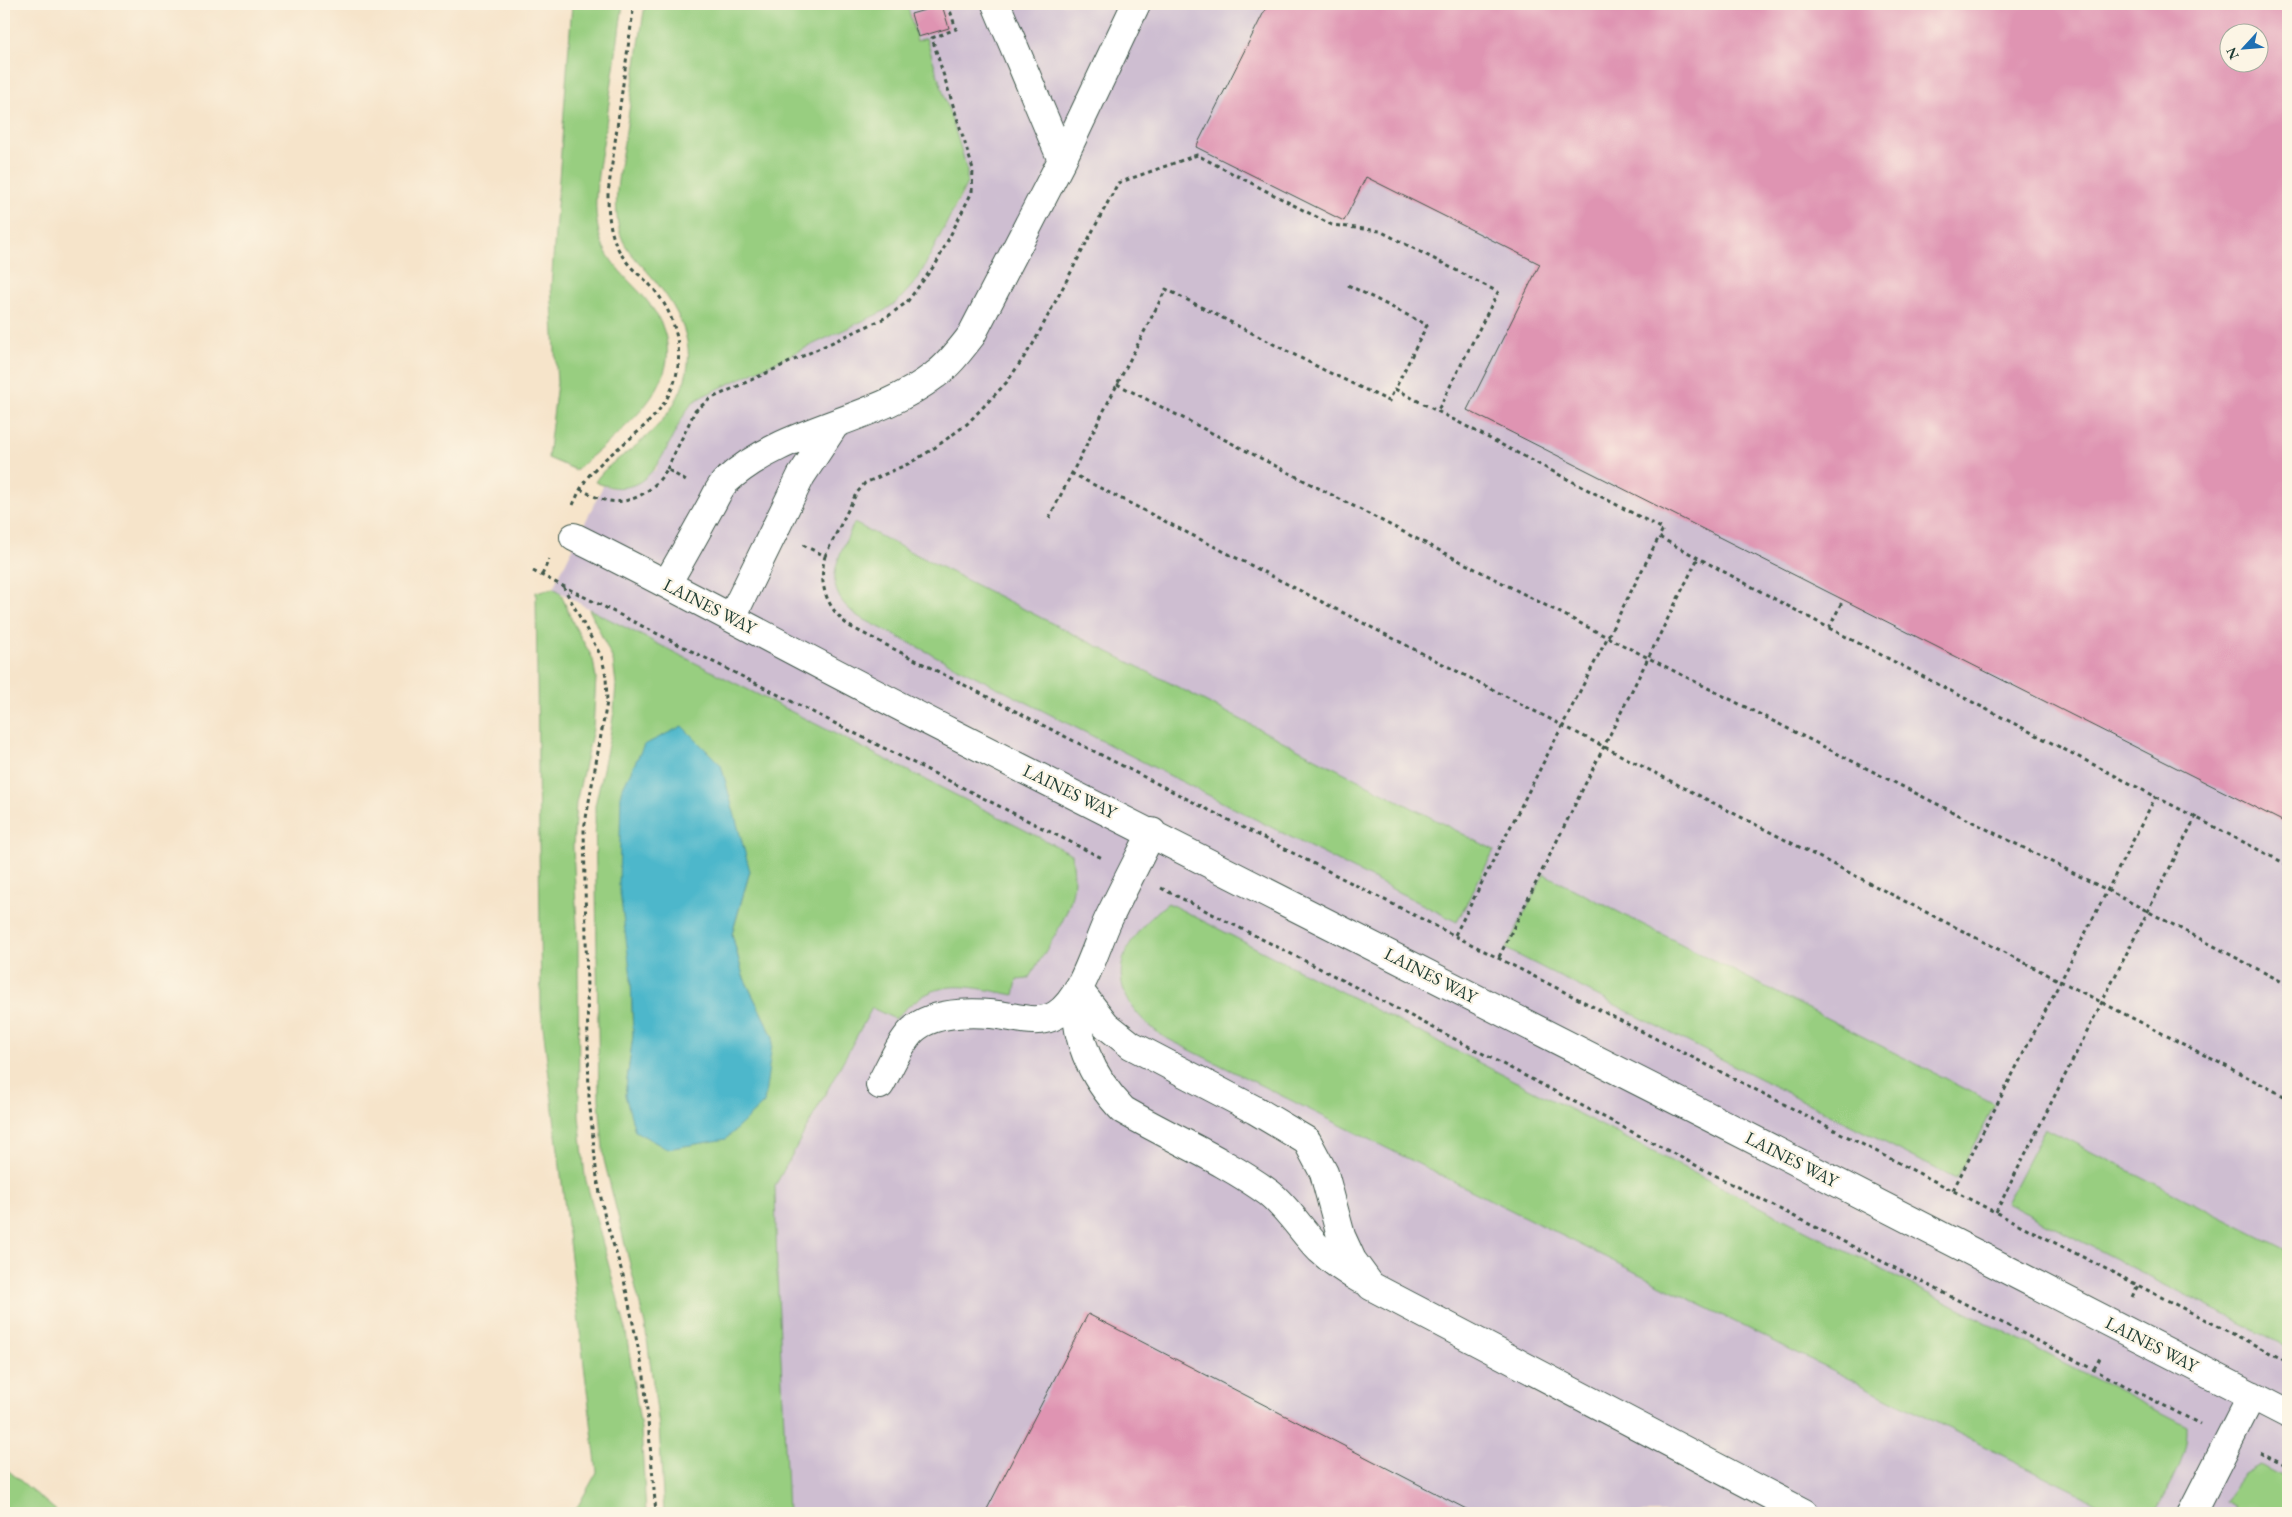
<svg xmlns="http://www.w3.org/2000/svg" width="2292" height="1517" viewBox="0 0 2292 1517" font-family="'EB Garamond',serif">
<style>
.industrial{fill:#cebed1;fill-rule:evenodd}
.green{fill:#98ce80;stroke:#5c865a;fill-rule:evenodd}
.water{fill:#4db7cb;stroke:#367a80}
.building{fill:#df94b2;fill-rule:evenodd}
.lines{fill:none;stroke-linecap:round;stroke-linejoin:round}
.minor-casing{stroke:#3f564a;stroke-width:30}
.path{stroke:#3f564a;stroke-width:3;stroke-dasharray:4 4;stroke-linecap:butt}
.minor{stroke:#fff;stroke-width:28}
.labels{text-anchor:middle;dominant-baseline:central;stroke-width:4.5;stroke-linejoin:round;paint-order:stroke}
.street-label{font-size:18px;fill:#1f3d34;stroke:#fcf5e5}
</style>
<rect width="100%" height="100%" fill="#fcf5e5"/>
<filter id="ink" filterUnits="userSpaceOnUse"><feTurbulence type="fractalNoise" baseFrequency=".02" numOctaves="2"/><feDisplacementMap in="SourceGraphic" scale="10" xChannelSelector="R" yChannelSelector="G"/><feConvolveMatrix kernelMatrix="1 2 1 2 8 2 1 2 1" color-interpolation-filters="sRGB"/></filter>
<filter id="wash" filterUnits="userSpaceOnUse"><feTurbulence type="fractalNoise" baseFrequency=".0096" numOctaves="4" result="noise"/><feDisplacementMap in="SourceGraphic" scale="20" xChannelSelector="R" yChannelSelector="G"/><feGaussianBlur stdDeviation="1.12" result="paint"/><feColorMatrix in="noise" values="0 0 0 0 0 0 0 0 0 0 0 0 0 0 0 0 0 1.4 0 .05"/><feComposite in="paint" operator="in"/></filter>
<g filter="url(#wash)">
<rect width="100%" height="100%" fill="#f6e4ca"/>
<!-- industrial -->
<path class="industrial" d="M 907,4 L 2288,4 L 2288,1480 L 2261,1465 L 2226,1499 L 2236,1506 L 2232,1513 L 788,1513 L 777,1273 L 775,1186 L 872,1008 L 895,1019 L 907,1007 L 924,995 L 946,986 L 969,986 L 1014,995 L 1017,980 L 1028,978 L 1052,939 L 1069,904 L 1073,891 L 1074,872 L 1072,855 L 589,609 L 553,588 L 603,486 L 613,488 L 655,470 L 681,420 L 693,402 L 703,396 L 884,311 L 898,301 L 918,279 L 963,193 L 967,183 L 967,171 L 926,38 L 918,41 ZM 2230,32 L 2260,32 L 2260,62 L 2230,62 Z"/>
<!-- green -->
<path class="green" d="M 572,4 L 623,4 C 617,46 611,89 605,131 C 600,165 591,199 599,233 C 604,259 627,278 644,297 C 707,372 629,423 576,470 L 548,458 L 557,383 L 551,287 Z
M 645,4 L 907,4 L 917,41 L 926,38 L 962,152 L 967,171 L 967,183 L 918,279 L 898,301 L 884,311 L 703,396 L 693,402 L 687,410 C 664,447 652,506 595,482 C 603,469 615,461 628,452 C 654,432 675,411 685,379 C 698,337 672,300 646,270 C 634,257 623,247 619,229 C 612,198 621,163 626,131 C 632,89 639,46 645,4 Z
M 854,523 L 1166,681 L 1494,850 L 1457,922 L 859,617 C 818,589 838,559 854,523 Z
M 553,588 L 560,592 L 574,625 L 593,659 L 596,678 L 593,729 L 576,803 L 573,847 L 578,944 L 579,1115 L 585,1177 L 625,1326 L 641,1429 L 646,1513 L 574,1513 L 597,1472 L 541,1010 L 536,592 Z
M 589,609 L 1072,854 C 1073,866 1075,877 1073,889 C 1070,916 1043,955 1028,979 L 1017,980 L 1014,995 C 961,985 936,976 895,1019 L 872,1008 L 775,1186 L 777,1273 L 788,1513 L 664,1513 L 659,1426 L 645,1325 L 604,1160 L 599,1100 L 595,806 L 610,736 L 614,711 L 616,684 L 613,660 ZM 750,871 L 732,934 L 743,976 L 773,1037 L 625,1095 L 633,1036 L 631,977 Z
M 1544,874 L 1995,1104 L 1956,1179 L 1506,949 Z
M 1168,903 L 2187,1426 C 2188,1459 2169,1485 2155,1513 L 2118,1513 L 1164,1037 C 1101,993 1112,947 1168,903 Z
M 2045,1128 L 2288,1251 L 2288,1347 L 2006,1203 Z
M 2260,1465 L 2288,1480 L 2288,1513 L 2232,1513 L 2235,1506 L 2225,1500 L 2244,1474 Z
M 4,1467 L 59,1513 L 4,1513 Z"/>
<!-- water -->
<path class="water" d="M 682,726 L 721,765 L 750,871 L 732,934 L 743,976 L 773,1037 L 764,1103 L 726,1139 L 667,1149 L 635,1131 L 625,1095 L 633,1036 L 631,977 L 619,885 L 621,791 L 644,745 Z"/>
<g id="blocks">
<!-- building -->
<path class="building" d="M 1268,4 L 2288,4 L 2288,824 L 1467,410 L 1540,264 L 1366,177 L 1344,221 L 1196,147 ZM 2230,32 L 2260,32 L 2260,62 L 2230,62 Z
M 942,5 L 949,28 L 918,37 L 911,14 Z
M 1088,1314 L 1474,1513 L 985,1513 Z"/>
</g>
</g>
<g filter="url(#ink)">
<use href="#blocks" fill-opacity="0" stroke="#3f564a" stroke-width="1"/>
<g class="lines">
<defs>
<path id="minor" d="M 996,4 L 1062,160
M 574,537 C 701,600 825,669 952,733 C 1398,957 1844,1185 2288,1414
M 667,583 C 682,558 696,532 710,507 C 715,499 719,487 726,481 C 785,427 873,423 935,375 C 949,365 960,350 971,336 L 1062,160 L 1136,4
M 732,617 L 801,476 L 834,426
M 1078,989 L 1106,1025 L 1131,1045 L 1255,1110 L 1307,1141 L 1324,1173 L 1341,1236 L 1352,1260 L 1371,1286 L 1804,1513
M 1078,989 C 1071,1034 1092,1078 1123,1110 C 1171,1138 1224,1160 1269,1193 C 1289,1209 1302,1232 1320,1250 C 1332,1261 1346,1271 1360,1279
M 880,1085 C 889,1069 900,1042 913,1030 C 935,1009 984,1012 1011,1017 C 1026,1020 1042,1023 1056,1015 C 1082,999 1095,948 1108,920 C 1122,891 1137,862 1152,832
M 2192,1513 L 2252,1395"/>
</defs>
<!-- minor casing -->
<use href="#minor" class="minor-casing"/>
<!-- path -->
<path class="path" d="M 1348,285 L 1427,325 L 1395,389 L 1663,529 L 1659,537 L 1829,628 L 1843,600
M 1117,384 L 1607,637 L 2109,891 L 2288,985
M 667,469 L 695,411 L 710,399 L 887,317 L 907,302 L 937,262 L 972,192 L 973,169 L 932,38 L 956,29 L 948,4
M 1071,473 L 2288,1098
M 580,489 C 588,493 596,498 605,500 C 630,507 655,490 667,469 L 686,481
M 573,505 C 578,494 583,482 592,472 C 619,443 656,426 672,388 C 687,354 675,311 650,285 C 643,277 633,271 626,261 C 610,241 608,217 608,193 L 634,4
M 1049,518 L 1166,289 L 1324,370 L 1389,401 L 1395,389
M 803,545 L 825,556 C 818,584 826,607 849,626 L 2288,1362
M 825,556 L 856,494 L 865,483 L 910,463 L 933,449 L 967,424 L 1007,382 L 1033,344 L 1118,183 L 1197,155 L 1332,225 L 1380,231 L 1498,292 L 1437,412
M 533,571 L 1102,858
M 542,575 L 549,559
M 563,586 L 602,658 L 606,676 L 607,702 L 584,829 L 589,1098 L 597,1178 L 605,1218 L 623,1275 L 644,1376 L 656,1513
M 1829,628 L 2288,865
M 1161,888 L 1323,970 L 1764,1201 L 2200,1424
M 1455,935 L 1659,537
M 1499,957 L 1698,558
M 1953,1190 L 2156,796
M 1996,1212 L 2196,816
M 2132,1297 L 2138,1285
M 2094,1369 L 2101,1356
M 2260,1453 L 2288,1467"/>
<!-- minor -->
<use href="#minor" class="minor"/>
</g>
</g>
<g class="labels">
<!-- street labels -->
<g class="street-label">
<text transform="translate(710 606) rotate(27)">LAINES WAY</text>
<text transform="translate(1070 791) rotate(26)">LAINES WAY</text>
<text transform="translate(1431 975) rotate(27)">LAINES WAY</text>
<text transform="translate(1792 1159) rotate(27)">LAINES WAY</text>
<text transform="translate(2152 1344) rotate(27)">LAINES WAY</text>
</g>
</g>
<!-- margin -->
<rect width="2292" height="1517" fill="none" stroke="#fcf5e5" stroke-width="20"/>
<!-- north arrow -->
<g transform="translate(2244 48) rotate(244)"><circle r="24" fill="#fcf5e5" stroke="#a4ab9e"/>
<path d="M0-4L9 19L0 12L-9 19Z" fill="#1f6fb2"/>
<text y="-8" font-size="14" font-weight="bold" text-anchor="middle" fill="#1f3d34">N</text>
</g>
</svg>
